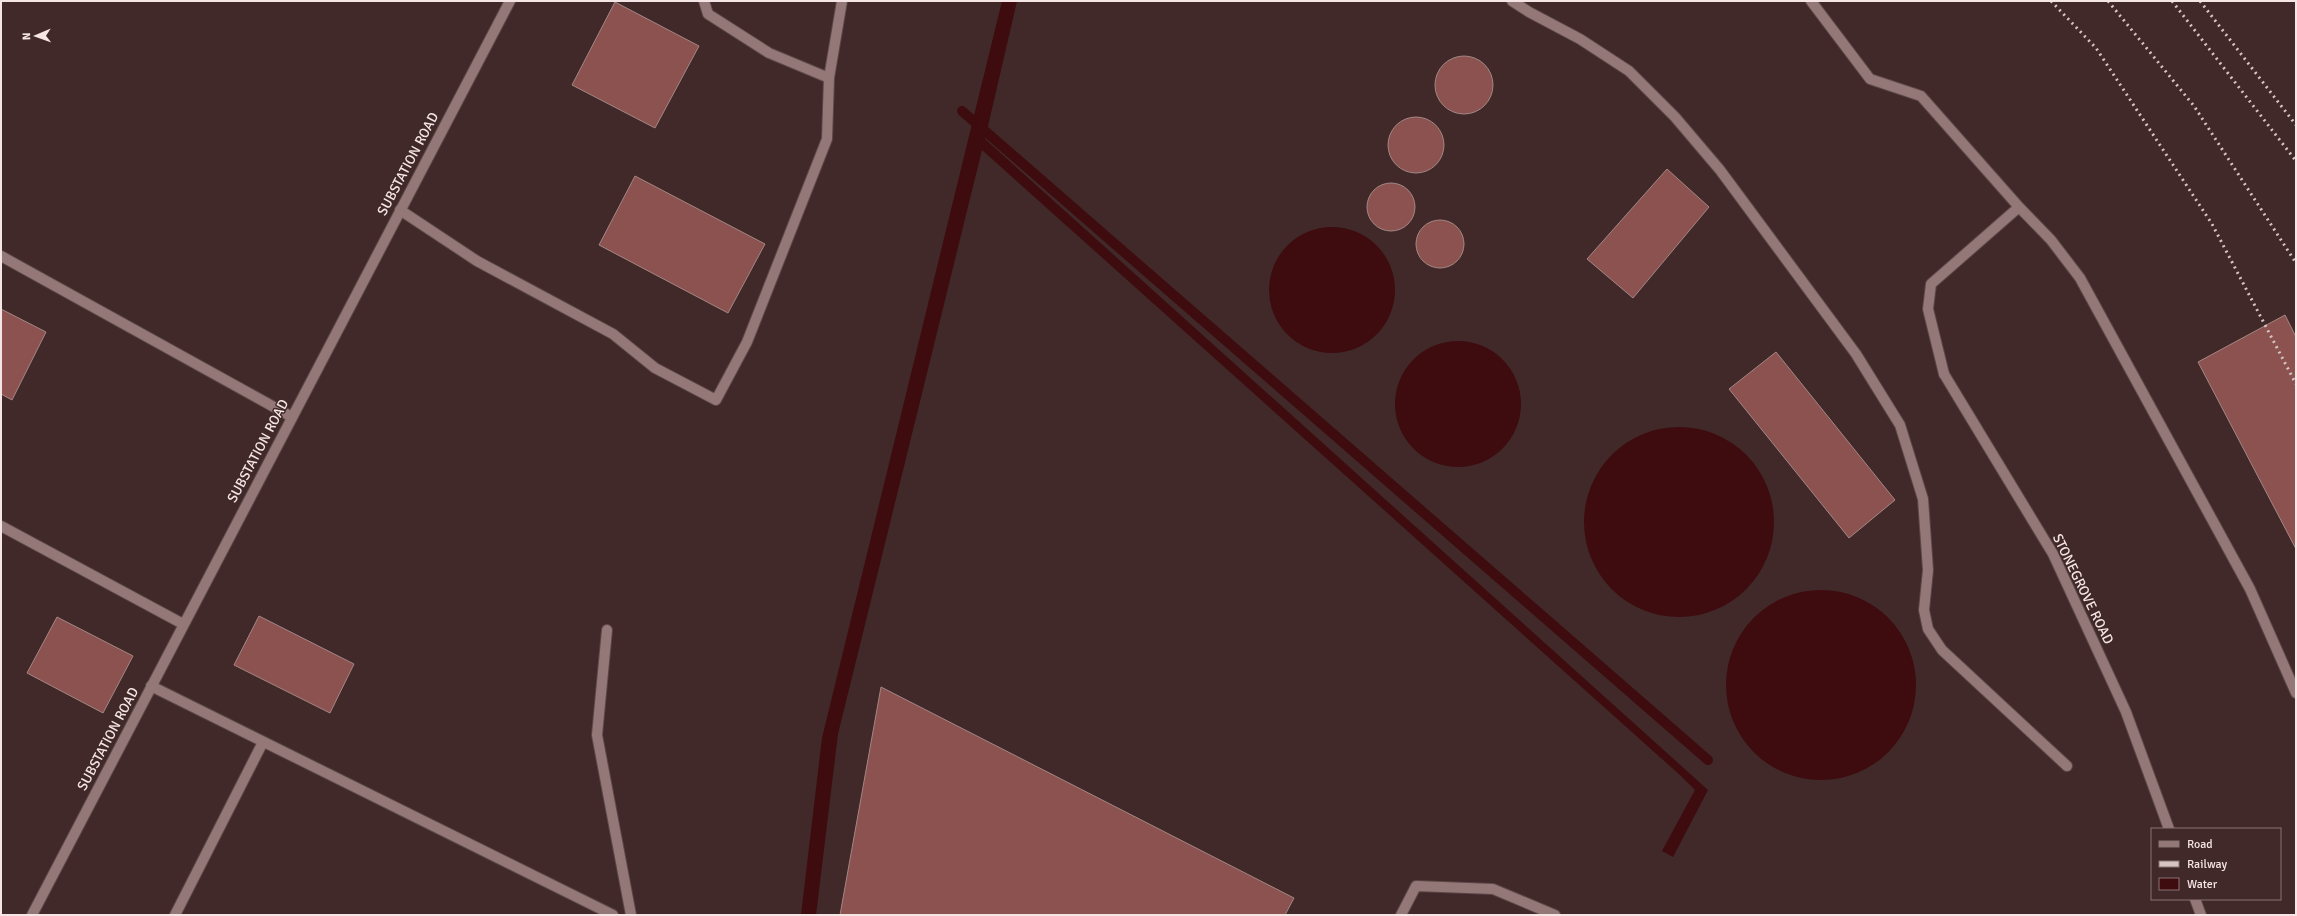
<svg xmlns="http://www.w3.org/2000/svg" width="2297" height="916" viewBox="0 0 2297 916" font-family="Signika,sans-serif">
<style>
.water{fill:#3e0b0f}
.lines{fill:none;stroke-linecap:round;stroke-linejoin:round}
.stream{stroke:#3e0b0f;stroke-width:10}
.building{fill:#8c5250;stroke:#a38785}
.service-casing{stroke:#5c4848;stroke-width:12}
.minor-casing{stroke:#5c4848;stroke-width:12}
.service{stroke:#947877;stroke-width:10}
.minor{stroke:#947877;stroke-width:10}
.rail{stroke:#d5c4c3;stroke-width:3;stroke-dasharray:2 4;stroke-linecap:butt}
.labels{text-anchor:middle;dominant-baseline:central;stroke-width:3;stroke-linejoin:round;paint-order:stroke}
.street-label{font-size:14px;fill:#f5e5e4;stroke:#402928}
</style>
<rect width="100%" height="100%" fill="#402928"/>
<!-- water -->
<path class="water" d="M 1002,1 L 1017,1 L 985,139 L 1708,790 L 1673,857 L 1662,851 L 1695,790 L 1681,776 L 982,150 L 838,734 L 816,915 L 801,915 L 822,738 Z
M1269 290a63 63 0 1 1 126 0a63 63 0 1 1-126 0Z
M1395 404a63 63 0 1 1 126 0a63 63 0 1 1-126 0Z
M1584 522a95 95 0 1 1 190 0a95 95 0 1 1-190 0Z
M1726 685a95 95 0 1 1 190 0a95 95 0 1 1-190 0Z"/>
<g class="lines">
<!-- stream -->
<path class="stream" d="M 962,111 L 1708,760"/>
</g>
<!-- building -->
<path class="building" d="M 615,2 L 699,46 L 655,128 L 572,85 Z
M1435 85a29 29 0 1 1 58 0a29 29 0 1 1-58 0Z
M1388 145a28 28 0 1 1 56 0a28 28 0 1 1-56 0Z
M 1667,169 L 1709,207 L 1633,298 L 1587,259 Z
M 635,176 L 765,244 L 728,313 L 599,245 Z
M1367 207a24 24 0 1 1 48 0a24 24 0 1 1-48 0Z
M1416 244a24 24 0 1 1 48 0a24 24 0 1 1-48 0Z
M 1,309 L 46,332 L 12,400 L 1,394 Z
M 2285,315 L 2296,337 L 2296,549 L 2198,362 Z
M 1776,352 L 1895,500 L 1849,538 L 1729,389 Z
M 259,616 L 354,664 L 330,713 L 234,665 Z
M 57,617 L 133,656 L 103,713 L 27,673 Z
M 881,687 L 1294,898 L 1285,915 L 840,915 Z"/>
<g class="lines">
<defs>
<path id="service" d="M 1512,1 L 1529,12 L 1580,39 L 1629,71 L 1675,117 L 1720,170 L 1856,354 L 1900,425 L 1923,499 L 1928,570 L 1924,610 L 1928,629 L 1942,650 L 2067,766
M 1811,1 L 1870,79 L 1921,96 L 2019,207 L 1931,284 L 1928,309 L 1944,374
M 829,78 L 842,1
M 2019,207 L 2051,240 L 2080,278 L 2250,589 L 2296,693
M 400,210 L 477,261 L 613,334 L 655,368 L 716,400 L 747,342 L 827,139 L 829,78 L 769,53 L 708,14 L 704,1
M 1,256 L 292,417
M 1,526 L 183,624
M 607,630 L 597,735 L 631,915
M 151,686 L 613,915
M 175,915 L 263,742
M 1401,915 L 1416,886 L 1493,889 L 1555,915"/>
<path id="minor" d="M 1944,374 L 2053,554 L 2126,712 L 2169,829
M 2195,899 L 2201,915
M 32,915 L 510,1"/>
</defs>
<!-- service casing -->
<use href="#service" class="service-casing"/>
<!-- minor casing -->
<use href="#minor" class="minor-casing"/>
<!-- service -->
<use href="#service" class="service"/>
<!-- minor -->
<use href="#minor" class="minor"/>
<!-- rail -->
<path class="rail" d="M 2051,1 L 2096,48 L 2212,224 L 2296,384
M 2108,1 L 2194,106 L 2296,263
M 2172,1 L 2296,161
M 2200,1 L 2296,125"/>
</g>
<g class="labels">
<!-- street labels -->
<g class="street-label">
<text transform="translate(408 164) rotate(-62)">SUBSTATION ROAD</text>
<text transform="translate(258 451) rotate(-62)">SUBSTATION ROAD</text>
<text transform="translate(2083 589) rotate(64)">STONEGROVE ROAD</text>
<text transform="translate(108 739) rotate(-62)">SUBSTATION ROAD</text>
</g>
</g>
<!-- border -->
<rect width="2297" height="916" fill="none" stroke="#f5e5e4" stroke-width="4"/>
<!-- legend -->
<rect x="2151" y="828" width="130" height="72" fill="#402928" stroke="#887473"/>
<rect x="2159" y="841" width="20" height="6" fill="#947877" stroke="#887473"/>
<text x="2187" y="848" font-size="12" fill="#f5e5e4">Road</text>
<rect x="2159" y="861" width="20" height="6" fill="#d5c4c3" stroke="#887473"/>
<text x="2187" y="868" font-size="12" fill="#f5e5e4">Railway</text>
<rect x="2159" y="878" width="20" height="12" fill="#3e0b0f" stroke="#887473"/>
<text x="2187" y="888" font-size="12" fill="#f5e5e4">Water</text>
<!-- north arrow -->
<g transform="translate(36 36) rotate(268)" stroke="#402928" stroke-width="3" paint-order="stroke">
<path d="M0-3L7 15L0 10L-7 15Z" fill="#f5e5e4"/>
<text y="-6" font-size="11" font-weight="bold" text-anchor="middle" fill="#f5e5e4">N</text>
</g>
</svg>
